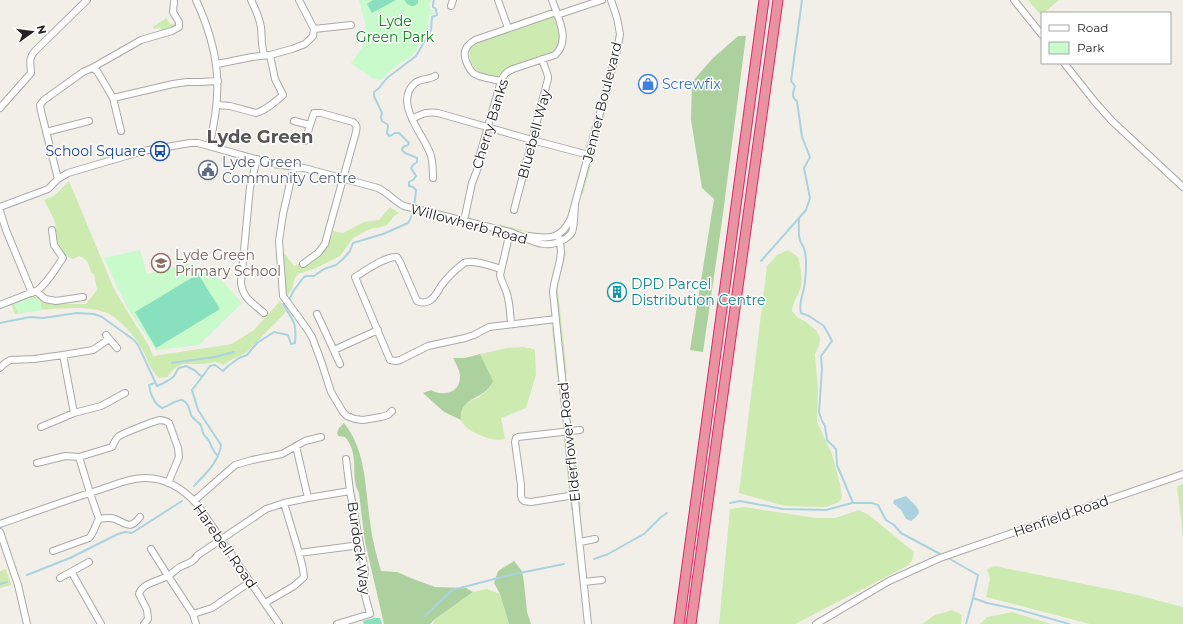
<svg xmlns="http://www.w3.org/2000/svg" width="1183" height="624" viewBox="0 0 1183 624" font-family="Montserrat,sans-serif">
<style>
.grass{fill:#cdebb0}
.forest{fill:#add19e}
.park{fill:#c8facc}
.pitch{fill:#88e0be}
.water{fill:#aad3df}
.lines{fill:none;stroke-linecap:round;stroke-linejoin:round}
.stream{stroke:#aad3df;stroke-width:2}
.minor-casing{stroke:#a9a9a9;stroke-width:8}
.highway-casing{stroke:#dc2a67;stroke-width:11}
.minor{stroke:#fff;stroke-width:6}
.highway{stroke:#e892a2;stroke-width:9}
.labels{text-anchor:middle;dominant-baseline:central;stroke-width:3;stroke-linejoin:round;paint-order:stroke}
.park-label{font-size:14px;fill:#0c8416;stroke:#fff}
.shop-label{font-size:14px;fill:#366cbe;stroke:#fff;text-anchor:start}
.street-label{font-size:14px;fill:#222;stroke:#fff}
.transit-label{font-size:14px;fill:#164399;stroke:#fff;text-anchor:end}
.service-label{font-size:14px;fill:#4e5e75;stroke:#fff;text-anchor:start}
.education-label{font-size:14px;fill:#785e54;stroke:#fff;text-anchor:start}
.culture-label{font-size:14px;fill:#0d838f;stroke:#fff;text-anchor:start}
.district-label{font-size:18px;font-weight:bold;fill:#555;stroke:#fff}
</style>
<rect width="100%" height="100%" fill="#f2efe9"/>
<!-- grass -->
<path class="grass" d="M 1028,0 L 1059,0 L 1045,12 L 1040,14 Z
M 554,16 C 558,29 566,44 552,53 L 508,68 L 502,72 L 497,78 C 491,76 482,75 476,70 C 472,66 467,53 471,47 C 473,45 476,43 479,41 Z
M 166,18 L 171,25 L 175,23 L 174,26 L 161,31 L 160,27 L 153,29 L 153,27 Z
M 610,88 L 612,89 L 611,92 L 599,134 L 598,133 Z
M 593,151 L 595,151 L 583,194 L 581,194 Z
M 69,181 L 114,289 L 127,311 L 149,346 L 153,356 L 232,344 L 254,330 L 280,301 L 286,312 L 246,353 L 233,359 L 223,365 L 216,362 L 203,364 L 183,364 L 174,369 L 167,377 L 159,378 C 149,369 147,355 139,344 C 132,333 120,320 109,314 C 87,303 40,310 15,314 L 11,304 L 31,296 L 36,297 L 46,303 L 55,304 L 86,304 L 97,290 L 94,274 L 91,273 C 89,264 88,259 79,256 L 73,259 C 63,255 56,247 55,235 C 55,232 56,229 56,226 C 54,217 48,208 44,200 L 54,196 Z
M 390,207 L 399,213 L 394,216 L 387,225 L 381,227 L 370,229 L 353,238 L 340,256 L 316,268 L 298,274 L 295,278 L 292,289 L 286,298 L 284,253 L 294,266 L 300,264 L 304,265 C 318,254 329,249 333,231 L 343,233 L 364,222 L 379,220 Z
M 498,224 L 538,234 L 542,234 L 542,235 L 499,226 Z
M 567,250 L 558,284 L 558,290 L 567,374 L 565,374 L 556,287 L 566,251 Z
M 788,250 L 798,257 C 800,266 803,277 801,286 C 799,295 793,301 792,311 L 797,317 L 806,322 L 816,330 L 820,338 L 819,346 L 815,354 L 818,389 L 817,422 L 832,454 L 840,484 L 842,497 L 839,502 L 826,507 L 785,506 L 739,493 L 767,266 L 777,255 Z
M 552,328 L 553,328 L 559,374 L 557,375 Z
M 523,347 L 534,349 L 535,351 L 536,375 L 526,408 L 501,418 L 505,439 C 492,443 456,429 460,412 C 462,403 472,401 479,397 C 483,394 487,390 491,386 L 488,370 L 483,361 L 480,354 L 507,348 Z
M 572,439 L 574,439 L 581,509 L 579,510 Z
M 564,441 L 566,441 L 573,510 L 571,510 Z
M 1183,484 L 1183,537 L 1177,486 Z
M 744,507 L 816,518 L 835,518 L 859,510 L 869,515 L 914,552 L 912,561 L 907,566 L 795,624 L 719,624 L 730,509 Z
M 572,512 L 573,512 L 580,579 L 579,579 Z
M 995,566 L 1133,594 L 1183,607 L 1183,624 L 1090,624 L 986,597 L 990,579 L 987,569 Z
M 6,569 L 11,585 L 0,588 L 0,571 Z
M 487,589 L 500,594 L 509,624 L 433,624 L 435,619 L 473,592 Z
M 952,610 L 962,615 L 961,624 L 922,624 L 935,615 Z
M 1012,612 L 1051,624 L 980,624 L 987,617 Z"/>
<!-- forest -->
<path class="forest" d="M 738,36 L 746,36 L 722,221 L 703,352 L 690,350 L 714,199 L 702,188 L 691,120 L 692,82 L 712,59 Z
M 480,354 L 493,381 C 485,401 458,396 461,420 L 444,412 L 423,393 L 431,390 C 443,397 460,393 460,377 C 460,370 456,364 453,358 L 465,358 Z
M 344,423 C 368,453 365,493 371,529 C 373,543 377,557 381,571 L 397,572 L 416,580 L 435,587 L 466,588 L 473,592 L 435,619 L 430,624 L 384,624 L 365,542 L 359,493 C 349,475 361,456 345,437 L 338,436 L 337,433 L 339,428 Z
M 514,561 L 522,571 L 524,582 L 527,612 L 531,624 L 509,624 L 500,594 L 494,583 L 498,571 Z"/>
<!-- park -->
<path class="park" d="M 359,0 L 431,0 L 429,3 L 430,9 L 433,11 L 434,14 L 429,15 L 428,29 L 414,54 L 392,69 L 381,80 L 372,78 L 351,63 C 372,38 367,29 359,0 Z
M 140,250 L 147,274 L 187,264 L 195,263 L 195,271 L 215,273 L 242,303 L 199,345 L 156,350 L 128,309 L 104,258 Z
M 32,298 L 40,299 L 42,310 L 18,313 L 13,303 L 24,299 Z"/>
<!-- pitch -->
<path class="pitch" d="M 373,0 L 396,0 L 372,13 L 367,4 Z
M 404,0 L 418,0 L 418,3 C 412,9 409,6 404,0 Z
M 198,274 L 220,309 L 156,348 L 135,312 Z
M 374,618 L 380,618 L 382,624 L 364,624 L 363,621 Z"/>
<!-- water -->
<path class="water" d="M 906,496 C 911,502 918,505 919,513 L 916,517 L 911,521 L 906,519 L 901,510 L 893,503 L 894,500 Z"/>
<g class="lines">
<!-- stream -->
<path class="stream" d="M 802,0 L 791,81 L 795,86 C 793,93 791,97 797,101 L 802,137 L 810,157 L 804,168 L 810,198 L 806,210 L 799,218 C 799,225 798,234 800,240 C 800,243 803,245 804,248 C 807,257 806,273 805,282 C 804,293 798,303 801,313 L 809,316 L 824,326 L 832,341 L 821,356 L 822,369 L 819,412 L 822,421 L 825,426 L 827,440 L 836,449 L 837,465 L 853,503 L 872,503 L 878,505 L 886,520 L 894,525 L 901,533 L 942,555
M 761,261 L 799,218
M 0,323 L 30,317 L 43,318 L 77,313 L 94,314 L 102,317 L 134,340 L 138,345 L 157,386 C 160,385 172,379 174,376 C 176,373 177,370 179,368 L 186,366 L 194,370 L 202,377 L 210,366 L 215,365 L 223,371 L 228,366 L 239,358 L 247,355 L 257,343 L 274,332 L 288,335 L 291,344 L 295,343 C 297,322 293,321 283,304 L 289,300 L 294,290 L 304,277 L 306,276 L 314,276 L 324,269 L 336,265 L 343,259 L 350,251 L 353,243 L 383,234 L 408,223 C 414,215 415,200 416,190 L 413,187 L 409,186 L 409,182 L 414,179 L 416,176 L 411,168 L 413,165 L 417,162 L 417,158 L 405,153 L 402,150 L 403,147 L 408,145 L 409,143 L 399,133 L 395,133 L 392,135 L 389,136 L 387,133 L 388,126 L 387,124 L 382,121 L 381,117 L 382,113 L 374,96 L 374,92 L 379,88 L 387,78 L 416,56 L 431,30 L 432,17 L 437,15 L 436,9 L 433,7 L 433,4 L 434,0
M 172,363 L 215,357 L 234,352
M 155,383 L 149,385 C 150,393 154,404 162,408 C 167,407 177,399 182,400 C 189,403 189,409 191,415 C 193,419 197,421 200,424 C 202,427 202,430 203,433 C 205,437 209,439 210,443 C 213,449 213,452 218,456
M 194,486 C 205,474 219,462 221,445 L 198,410 L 192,390 L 202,377
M 730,503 L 740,501 L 783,509 L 826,510 L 852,503
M 948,558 L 978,575 L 973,598 L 987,603 L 1020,610 L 1069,624
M 594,559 L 608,554 L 644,534 L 661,517 L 667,513
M 27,575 L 70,558 L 118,534 L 125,532 L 132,533 L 182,501
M 0,584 L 7,582
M 425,616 L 452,590 L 510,575 L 564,564
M 966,624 L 973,598"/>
<defs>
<path id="minor" d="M 196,0 C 220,52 223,91 209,146
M 251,0 C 255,8 259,17 261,27 C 262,37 261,44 264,55
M 299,0 L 314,29
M 498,0 L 508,28
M 1014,0 L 1042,35
M 451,6 L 453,0
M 557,15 L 602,0
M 1064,63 L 1095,102 L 1112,121 L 1183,187
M 217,64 L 252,57 L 270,55 L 292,49 L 305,44 L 313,36 L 314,29 L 351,25
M 92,68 L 141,40 L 172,31 L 179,27 L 179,22 L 173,12 L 174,2
M 501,81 C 493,79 479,78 473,73 C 468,68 462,55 466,49 C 467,45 472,42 475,40 L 556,12
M 113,98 L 173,84 L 187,82 L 201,82 L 218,81
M 217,105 L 230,106 L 256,113 C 266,110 275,102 283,95 L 275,79 L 270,55
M 0,108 L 31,73 C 31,65 28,59 34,52 L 87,0
M 412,119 C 421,114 428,111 438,113 L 532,140 L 589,155
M 294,121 L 310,125
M 46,132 L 89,121
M 257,159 L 250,187 L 241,282 C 242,298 253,303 264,313
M 294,166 L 283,214 L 279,241 L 283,296 L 307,329 L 312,337 L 321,361 L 331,392 L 343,412 L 347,416 L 355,419 L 363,420 L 381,417 L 388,415 L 392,411
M 433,178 C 433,171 433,163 431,156 C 426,137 392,103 415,83 C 421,78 429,80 435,76
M 58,179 L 41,111 L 40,105 L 44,100 L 83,72 L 92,68 L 97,71 L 113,98 L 121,131
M 0,207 L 48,189 L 58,179 L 68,173 L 85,168 L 143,151 L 190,143 L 198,143 L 273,164 L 304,168 L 378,188 C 388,193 394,201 404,206 L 510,232 C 529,238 543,251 563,240 C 567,238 570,236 572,232 C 575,224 574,212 575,204
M 514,210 L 548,79 L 548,76 L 542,59
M 0,211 L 6,230 L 32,293
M 464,221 L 472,183 L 479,165 L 480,154 L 501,81 C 504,74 506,72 513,69 L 555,55 C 571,41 558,17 552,0
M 510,232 L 500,275 C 501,281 504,285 506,291 C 510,301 510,313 511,324
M 558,235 C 566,256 555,271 553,292 L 588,624
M 528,236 C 549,239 561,240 571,218 L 617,51 L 620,34 L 617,18 L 611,0
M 303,264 L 318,253 L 325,244 L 329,229 L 356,132 C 357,127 357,125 353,122 L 321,113 L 314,113 L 305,141
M 501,269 C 491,266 473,259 464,263 C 456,269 447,278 441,286 C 438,291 435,298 429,301 C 425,303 421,303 417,301 L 400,262 L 397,257 C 385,256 365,271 355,277 L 390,360 L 396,361 L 400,360 L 428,346 L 465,338 L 474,335 L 489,327 L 556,319
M 36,291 L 45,299 L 56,301 L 83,297
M 0,305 L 38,290 C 49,281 55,269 63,258 L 54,245 L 52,230
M 317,314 L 340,364
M 106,335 L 117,348
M 334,350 L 378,330
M 63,355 L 74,413
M 0,368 L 4,364 L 10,360 L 34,359 L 63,355 L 93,350 L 109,339
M 41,427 L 74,413 L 101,406 L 125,393
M 296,446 L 308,498
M 79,457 L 112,447 C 114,443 116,438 119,436 C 124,433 154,421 160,420 C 164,420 166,421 169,423 L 178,448 L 179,457 L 168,483
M 37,463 L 65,456 L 79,457 L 90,493 L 99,519 C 95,525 94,533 89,538 L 53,551
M 575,495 L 531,502 L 524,501 L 522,499 L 521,496 L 521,485 L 515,442 L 516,438 L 518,437 L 580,430
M 194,501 L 235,465 L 252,460 L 282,454 L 305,441 L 321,437
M 99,519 C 105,518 110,517 115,519 C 127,524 130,530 140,517
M 0,524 C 34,512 67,500 102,489 C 116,484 131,478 146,478 C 166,478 184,490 197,504 L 279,624
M 0,532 L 18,585 L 27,624
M 580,542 L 595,539
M 151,549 L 168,576 L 193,614 L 196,624
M 299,553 L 360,545
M 72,573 L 101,624
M 60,578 L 89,562
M 584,582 L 602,580
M 265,603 L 294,586 L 304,577 L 303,569 L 299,553 L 284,503
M 193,614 L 212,608 L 250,582
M 144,624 L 148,619 L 147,610 L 139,594 C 142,583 159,581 168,576 C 172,574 176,569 180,567 C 190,562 191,564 198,555 L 266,509 L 284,503 L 308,498 L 350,491
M 337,624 L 370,614 L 364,591 L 363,583 L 365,571 L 350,491 L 346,459
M 816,624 L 889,581 L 940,558 L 1183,474"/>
<path id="highway" d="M 679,624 L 764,0
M 691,624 L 778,0"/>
</defs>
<!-- minor casing -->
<use href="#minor" class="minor-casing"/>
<!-- highway casing -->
<use href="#highway" class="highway-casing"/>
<!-- minor -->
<use href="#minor" class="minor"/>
<!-- highway -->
<use href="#highway" class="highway"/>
</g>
<!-- icons -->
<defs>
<symbol id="shop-ring" viewBox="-11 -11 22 22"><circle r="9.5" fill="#fff" stroke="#3f7fe0" stroke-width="1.5"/><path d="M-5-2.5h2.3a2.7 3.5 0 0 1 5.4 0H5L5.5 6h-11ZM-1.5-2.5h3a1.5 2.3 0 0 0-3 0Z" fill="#3f7fe0"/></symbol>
<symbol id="bus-ring" viewBox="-11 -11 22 22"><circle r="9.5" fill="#fff" stroke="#1a4fb4" stroke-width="1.5"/><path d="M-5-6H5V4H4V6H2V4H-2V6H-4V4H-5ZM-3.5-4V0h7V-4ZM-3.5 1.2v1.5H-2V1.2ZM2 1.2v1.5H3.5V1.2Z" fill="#1a4fb4"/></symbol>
<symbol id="civic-ring" viewBox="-11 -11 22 22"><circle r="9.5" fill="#fff" stroke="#5c6f8a" stroke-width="1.5"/><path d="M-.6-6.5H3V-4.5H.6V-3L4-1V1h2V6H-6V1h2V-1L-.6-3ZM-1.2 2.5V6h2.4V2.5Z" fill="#5c6f8a"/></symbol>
<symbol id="school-ring" viewBox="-11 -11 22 22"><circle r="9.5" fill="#fff" stroke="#8d6e63" stroke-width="1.5"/><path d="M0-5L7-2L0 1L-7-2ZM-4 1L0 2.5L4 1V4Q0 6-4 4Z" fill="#8d6e63"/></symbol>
<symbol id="building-ring" viewBox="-11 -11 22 22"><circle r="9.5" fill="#fff" stroke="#0f9aa8" stroke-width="1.5"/><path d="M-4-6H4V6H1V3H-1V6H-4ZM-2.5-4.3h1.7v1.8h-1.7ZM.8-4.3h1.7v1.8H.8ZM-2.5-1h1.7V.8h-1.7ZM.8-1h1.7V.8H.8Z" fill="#0f9aa8"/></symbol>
</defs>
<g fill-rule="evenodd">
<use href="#shop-ring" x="637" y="73" width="22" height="22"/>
<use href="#bus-ring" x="149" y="140" width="22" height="22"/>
<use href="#civic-ring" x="197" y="159" width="22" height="22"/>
<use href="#school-ring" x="150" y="252" width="22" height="22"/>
<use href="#building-ring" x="606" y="281" width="22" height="22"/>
</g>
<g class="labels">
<!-- park labels -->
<g class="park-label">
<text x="395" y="21">Lyde<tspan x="395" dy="16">Green Park</tspan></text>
</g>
<!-- shop labels -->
<g class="shop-label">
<text x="662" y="84">Screwfix</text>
</g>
<!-- street labels -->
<g class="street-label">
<text transform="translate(602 102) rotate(-76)">Jenner Boulevard</text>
<text transform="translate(490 124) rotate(-73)">Cherry Banks</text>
<text transform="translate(534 134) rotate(-75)">Bluebell Way</text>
<text transform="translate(469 224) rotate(15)">Willowherb Road</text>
<text transform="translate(569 442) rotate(-96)">Elderflower Road</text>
<text transform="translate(1061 516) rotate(-19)">Henfield Road</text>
<text transform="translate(225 546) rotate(55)">Harebell Road</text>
<text transform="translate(359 548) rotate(82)">Burdock Way</text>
</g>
<!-- transit labels -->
<g class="transit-label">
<text x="146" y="151">School Square</text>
</g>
<!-- service labels -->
<g class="service-label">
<text x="222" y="162">Lyde Green<tspan x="222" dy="16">Community Centre</tspan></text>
</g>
<!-- education labels -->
<g class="education-label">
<text x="175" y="255">Lyde Green<tspan x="175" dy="16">Primary School</tspan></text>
</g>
<!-- culture labels -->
<g class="culture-label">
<text x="631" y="284">DPD Parcel<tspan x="631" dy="16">Distribution Centre</tspan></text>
</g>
<!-- district labels -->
<g class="district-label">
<text x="260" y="137">Lyde Green</text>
</g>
</g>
<!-- legend -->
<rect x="1041" y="12" width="130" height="52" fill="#ffffff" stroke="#a7a7a7"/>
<rect x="1049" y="25" width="20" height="6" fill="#ffffff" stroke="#a7a7a7"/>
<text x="1077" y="32" font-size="12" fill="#222222">Road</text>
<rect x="1049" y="42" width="20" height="12" fill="#c8facc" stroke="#a7a7a7"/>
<text x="1077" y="52" font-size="12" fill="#222222">Park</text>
<!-- north arrow -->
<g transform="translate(32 32) rotate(76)" stroke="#ffffff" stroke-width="3" paint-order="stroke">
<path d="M0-3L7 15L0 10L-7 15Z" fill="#222222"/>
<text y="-6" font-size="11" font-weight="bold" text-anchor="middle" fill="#222222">N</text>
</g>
</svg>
